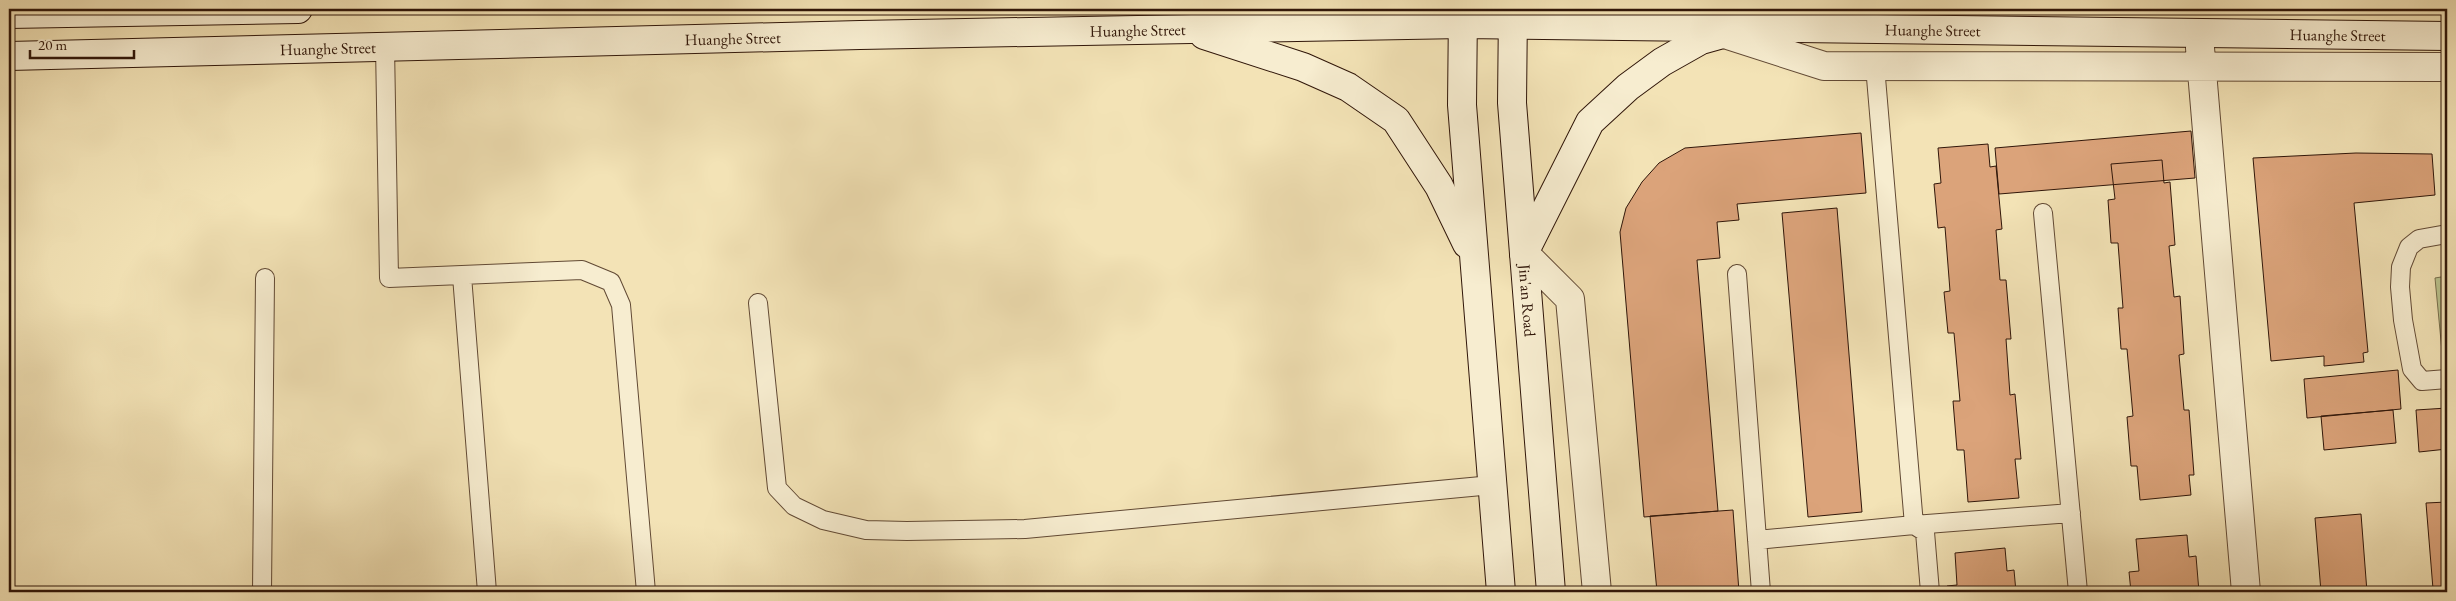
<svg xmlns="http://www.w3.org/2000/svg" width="2456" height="601" viewBox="0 0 2456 601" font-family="'EB Garamond',serif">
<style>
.green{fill:#bac48e;stroke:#756d4c}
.building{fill:#dba37a;stroke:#301609}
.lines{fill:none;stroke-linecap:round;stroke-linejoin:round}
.service-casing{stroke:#614934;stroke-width:20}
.minor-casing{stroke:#614934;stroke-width:30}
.secondary-casing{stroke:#301609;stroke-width:30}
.service{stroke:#f7edd0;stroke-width:18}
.minor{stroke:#f7edd0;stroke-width:28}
.secondary{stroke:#f7edd0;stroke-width:28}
.labels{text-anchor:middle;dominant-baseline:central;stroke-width:4.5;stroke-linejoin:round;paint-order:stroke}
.street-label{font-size:16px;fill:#301609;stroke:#f7edd0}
</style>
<rect width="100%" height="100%" fill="#f3e3b6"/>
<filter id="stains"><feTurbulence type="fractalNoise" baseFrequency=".004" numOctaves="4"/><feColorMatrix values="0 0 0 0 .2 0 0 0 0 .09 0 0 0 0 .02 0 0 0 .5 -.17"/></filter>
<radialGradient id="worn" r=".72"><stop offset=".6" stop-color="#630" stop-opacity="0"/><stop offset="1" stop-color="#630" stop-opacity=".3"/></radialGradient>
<!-- green -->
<path class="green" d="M 2447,276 L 2447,362 L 2443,362 L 2435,278 Z"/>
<!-- building -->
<path class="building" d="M 2191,131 L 2195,178 L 1999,194 L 1995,148 Z
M 1861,133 L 1866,193 L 1737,204 L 1739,220 L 1717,222 L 1720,258 L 1697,260 L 1718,511 L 1644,517 L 1620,232 L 1626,208 L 1642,182 L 1659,163 L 1685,148 Z
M 1988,144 L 1990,167 L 1996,166 L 2002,229 L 1996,230 L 2000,280 L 2006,280 L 2011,339 L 2006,339 L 2010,395 L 2015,394 L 2021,459 L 2015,459 L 2019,498 L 1968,502 L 1964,450 L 1957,450 L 1953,401 L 1960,401 L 1954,333 L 1948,333 L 1944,292 L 1950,291 L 1945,227 L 1938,228 L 1934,184 L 1941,183 L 1938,148 Z
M 2356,153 L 2432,154 L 2435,195 L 2354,203 L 2368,352 L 2363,353 L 2364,362 L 2324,366 L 2324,356 L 2271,361 L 2253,158 Z
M 2162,160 L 2164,183 L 2170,182 L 2175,245 L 2169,246 L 2174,297 L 2180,296 L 2184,354 L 2179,355 L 2184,410 L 2189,410 L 2194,475 L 2189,475 L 2191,495 L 2140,500 L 2137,466 L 2131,466 L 2127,417 L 2133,416 L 2127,349 L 2121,349 L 2118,308 L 2123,308 L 2118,243 L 2111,243 L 2108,200 L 2115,199 L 2111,164 Z
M 1837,208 L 1862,512 L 1808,517 L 1782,213 Z
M 2398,370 L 2401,409 L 2307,418 L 2304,379 Z
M 2447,408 L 2447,449 L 2419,452 L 2416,410 Z
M 2393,410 L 2396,443 L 2324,450 L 2321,416 Z
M 2447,502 L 2447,587 L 2433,589 L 2426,503 Z
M 1733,510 L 1739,592 L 1657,592 L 1650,516 Z
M 2361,514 L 2367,592 L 2321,592 L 2315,518 Z
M 2187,535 L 2189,557 L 2196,556 L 2199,592 L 2131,592 L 2129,572 L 2139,571 L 2136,539 Z
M 2005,548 L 2007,571 L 2014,570 L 2016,592 L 1948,592 L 1947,586 L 1957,585 L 1955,553 Z
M 2447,587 L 2447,592 L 2433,592 L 2433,589 Z"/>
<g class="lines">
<defs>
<path id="service" d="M 385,46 L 389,278 L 582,270 L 611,282 L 621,305 L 646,592
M 1875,66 L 1914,525 L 2071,513
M 2043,213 L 2078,592
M 2447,234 L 2419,239 L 2409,247 L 2401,267 L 2400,287 L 2403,320 L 2412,369 L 2422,381 L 2447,379
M 1737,274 L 1761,592
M 462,276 L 487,592
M 758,303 L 777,488 L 794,506 L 823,520 L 866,530 L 907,531 L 1025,529 L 1492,485
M 1757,540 L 1914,525 L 1925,532 L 1930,592
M 262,592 L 265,278"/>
<path id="minor" d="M 1712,30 L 1824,66 L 2447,67
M 2200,48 L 2246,592
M 1524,253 L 1570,299 L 1597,592"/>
<g id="secondary">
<path d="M 1463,9 L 1462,105 L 1501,592"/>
<path id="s1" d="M 1513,9 L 1512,103 L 1551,592"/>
<path d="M 9,14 L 298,9"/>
<path d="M 1204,35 L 1303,67 L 1348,87 L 1396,120 L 1439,186 L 1467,244"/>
<path id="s2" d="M 9,56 L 860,35 L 1462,24 L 2447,36"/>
<path d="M 1524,253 L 1590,122 L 1628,87 L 1662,62 L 1701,40 L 1726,33"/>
</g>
</defs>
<!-- service casing -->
<use href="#service" class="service-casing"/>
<!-- minor casing -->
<use href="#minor" class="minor-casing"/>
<!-- secondary casing -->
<use href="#secondary" class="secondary-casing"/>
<!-- service -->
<use href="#service" class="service"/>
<!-- minor -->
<use href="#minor" class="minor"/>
<!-- secondary -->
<use href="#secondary" class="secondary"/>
</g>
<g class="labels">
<!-- street labels -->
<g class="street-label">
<text stroke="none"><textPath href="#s2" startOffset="1129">Huanghe Street</textPath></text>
<text stroke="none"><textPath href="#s2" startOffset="1924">Huanghe Street</textPath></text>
<text stroke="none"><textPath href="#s2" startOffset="2329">Huanghe Street</textPath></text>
<text stroke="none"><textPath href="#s2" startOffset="724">Huanghe Street</textPath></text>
<text stroke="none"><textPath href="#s2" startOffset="319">Huanghe Street</textPath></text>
<text stroke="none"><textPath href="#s1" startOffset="292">Jin'an Road</textPath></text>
</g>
</g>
<!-- margin -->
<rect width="2456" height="601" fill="none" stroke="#f3e3b6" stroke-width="30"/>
<rect x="10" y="10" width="2436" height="581" fill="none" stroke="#301609" stroke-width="2.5"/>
<rect x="15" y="15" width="2426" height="571" fill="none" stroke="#301609"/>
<!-- scale -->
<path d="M30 50v8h104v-8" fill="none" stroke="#301609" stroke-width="2.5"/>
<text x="38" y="50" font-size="15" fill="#301609" stroke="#f7edd0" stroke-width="4" paint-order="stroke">20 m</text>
<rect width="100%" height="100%" filter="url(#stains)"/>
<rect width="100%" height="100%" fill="url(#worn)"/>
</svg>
